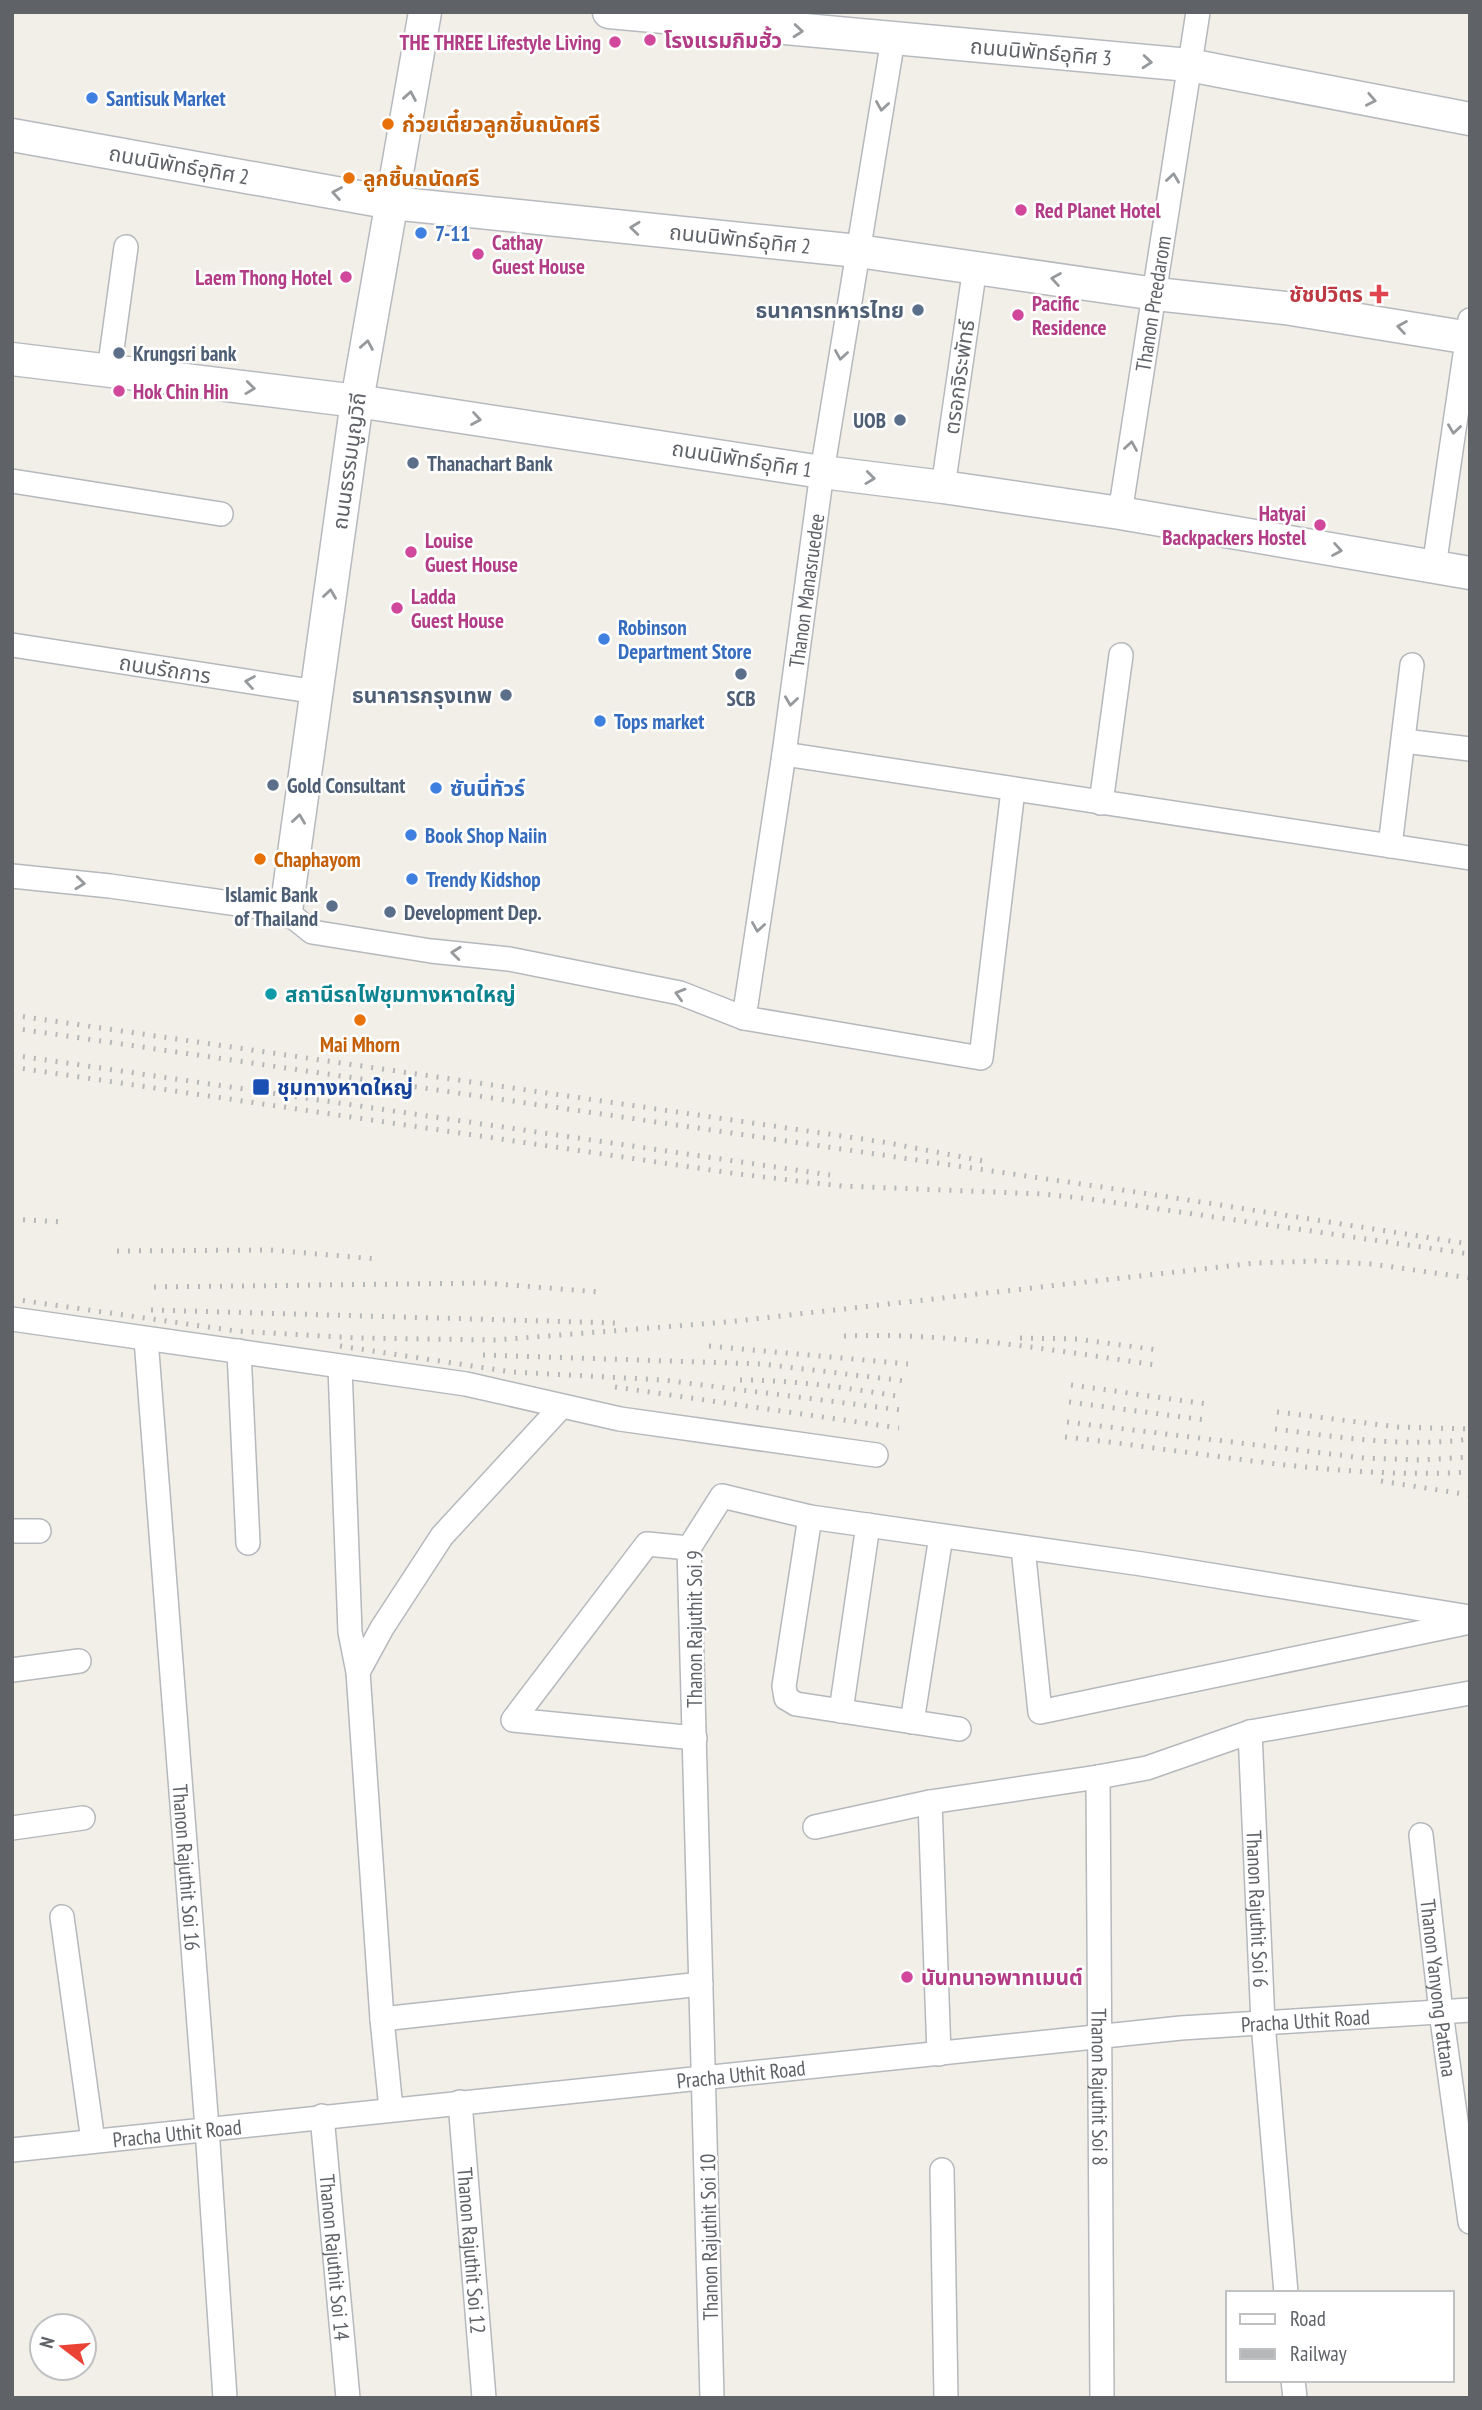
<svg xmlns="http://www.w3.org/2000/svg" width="1482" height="2410" viewBox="0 0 1482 2410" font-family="'PT Sans Narrow','Noto Sans Thai',sans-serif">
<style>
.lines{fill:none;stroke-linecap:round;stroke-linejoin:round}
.street-casing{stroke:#b5b8bc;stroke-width:26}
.secondary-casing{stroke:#b6babf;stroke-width:35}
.street{stroke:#fff;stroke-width:23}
.secondary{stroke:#fff;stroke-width:32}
.rail{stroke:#b6b7b8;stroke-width:5;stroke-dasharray:2 9;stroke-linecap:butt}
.oneway{stroke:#979a9d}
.hotel-dot{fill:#d1479c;stroke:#fff;stroke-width:2.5}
.shop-dot{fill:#3f7fe0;stroke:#fff;stroke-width:2.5}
.food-dot{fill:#e8710a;stroke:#fff;stroke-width:2.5}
.health-dot{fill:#e0444e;stroke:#fff;stroke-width:2.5}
.service-dot{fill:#5c6f8a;stroke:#fff;stroke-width:2.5}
.culture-dot{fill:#0f9aa8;stroke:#fff;stroke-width:2.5}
.transit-dot{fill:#1a4fb4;stroke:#fff;stroke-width:2.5}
.labels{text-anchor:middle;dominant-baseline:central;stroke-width:5;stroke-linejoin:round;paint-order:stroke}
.hotel-label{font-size:21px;font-weight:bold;fill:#b23c85;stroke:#fff;text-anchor:start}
.street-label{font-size:21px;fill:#5f6368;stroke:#fff}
.shop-label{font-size:21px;font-weight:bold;fill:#366cbe;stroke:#fff;text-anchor:start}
.food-label{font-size:21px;font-weight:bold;fill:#c56008;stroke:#fff;text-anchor:start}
.health-label{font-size:21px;font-weight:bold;fill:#be3a42;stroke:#fff;text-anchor:end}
.service-label{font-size:21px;font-weight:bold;fill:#4e5e75;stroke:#fff;text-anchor:end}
.culture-label{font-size:21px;font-weight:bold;fill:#0d838f;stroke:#fff;text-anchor:start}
.transit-label{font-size:21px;font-weight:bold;fill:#164399;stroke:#fff;text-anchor:start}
</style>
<rect width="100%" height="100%" fill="#f1efe8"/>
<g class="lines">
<defs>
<g id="street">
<path d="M 109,371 L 126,247"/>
<path d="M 12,481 L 221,514"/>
<path d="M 943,487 L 975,267"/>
<path id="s1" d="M 1120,513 L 1198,12"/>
<path d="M 1434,567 L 1470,320"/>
<path d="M 12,645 L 317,692"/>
<path d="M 1404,741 L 1470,749"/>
<path d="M 784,754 L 1470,858"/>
<path d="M 1101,803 L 1121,655"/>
<path d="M 1390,846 L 1412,665"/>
<path d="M 12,876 L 110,886 L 286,911 L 312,932 L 431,951 L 509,959 L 680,993 L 744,1018 L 981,1058 L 1013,790"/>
<path id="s2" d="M 744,1018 L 784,754 L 822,472 L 893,39"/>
<path d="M 12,1319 L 466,1384 L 620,1419 L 876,1455"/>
<path id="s3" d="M 146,1339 L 207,2128 L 225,2398"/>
<path d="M 239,1351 L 248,1543"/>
<path d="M 340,1367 L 350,1632 L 358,1672"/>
<path d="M 810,1517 L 784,1686 L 786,1698 L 796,1704 L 959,1729"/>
<path d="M 12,1531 L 39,1531"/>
<path d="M 689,1548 L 647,1544 L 513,1720 L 695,1738"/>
<path d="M 1023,1548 L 1040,1712 L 1470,1622"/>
<path d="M 12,1670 L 79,1661"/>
<path d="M 841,1711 L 868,1525"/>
<path d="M 912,1722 L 941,1536"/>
<path id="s4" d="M 1250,1732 L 1263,2023 L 1286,2293"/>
<path id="s5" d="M 1098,1777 L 1102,2398"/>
<path d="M 930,1802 L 939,2054"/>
<path d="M 815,1827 L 930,1802 L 1098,1777 L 1147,1768 L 1250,1732 L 1470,1693"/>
<path d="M 12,1828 L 83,1818"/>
<path id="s6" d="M 1421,1835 L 1441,2012 L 1470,2222"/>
<path d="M 62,1917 L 93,2141"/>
<path d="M 382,2019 L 701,1984"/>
<path id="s7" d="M 460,2102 L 484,2398"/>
<path d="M 391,2109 L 382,2019 L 358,1672 L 382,1628 L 442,1536 L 561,1407"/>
<path id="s8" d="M 322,2116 L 348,2398"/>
<path id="s9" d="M 12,2150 L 1181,2028 L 1470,2010"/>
<path d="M 942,2170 L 946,2398"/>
<path d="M 1293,2380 L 1295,2398"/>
<path d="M 712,2398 C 707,2114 698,1831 689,1548 L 722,1496 L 810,1517 L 1142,1564 L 1470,1617"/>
</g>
<path id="secondary" d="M 609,12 L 1189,65 L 1470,119
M 12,135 L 392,203 L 858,251 L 1156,294 L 1285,308 L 1470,338
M 12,359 L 357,401 L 822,472 L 943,487 L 1120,513 L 1470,573
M 286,911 L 357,401 L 425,12"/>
</defs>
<!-- street casing -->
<use href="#street" class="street-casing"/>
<!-- secondary casing -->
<use href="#secondary" class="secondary-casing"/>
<!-- street -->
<use href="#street" class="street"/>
<!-- secondary -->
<use href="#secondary" class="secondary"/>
<!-- rail -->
<path class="rail" d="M 12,1015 L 883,1142 L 989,1162
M 12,1028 L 1143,1193 L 1470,1244
M 12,1055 L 830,1175
M 12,1067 L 738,1174 L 842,1186 L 1043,1194 L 1090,1199 L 1470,1254
M 12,1219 L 63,1222
M 117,1251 L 270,1250 L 377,1259
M 154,1287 L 485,1283 L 599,1292
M 12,1299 L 236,1331 L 357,1338 L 496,1340 L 727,1322 L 1256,1263 L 1315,1261 L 1372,1264 L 1470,1278
M 151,1310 L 616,1323
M 844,1336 C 950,1332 1052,1350 1156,1365
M 1020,1338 L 1077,1339 L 1158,1350
M 340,1346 L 512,1372 L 663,1380 L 901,1410
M 709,1346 L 908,1364
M 483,1355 L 762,1364 L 905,1381
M 740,1380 C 795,1380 849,1388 903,1397
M 1071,1385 L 1207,1404
M 615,1387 L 899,1428
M 1069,1402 L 1205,1420
M 1277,1412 L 1398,1427 L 1470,1429
M 1067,1422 L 1364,1458 L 1421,1460 L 1470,1457
M 1275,1429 C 1339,1437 1405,1448 1470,1439
M 1065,1437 C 1200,1451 1333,1480 1470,1472
M 1381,1481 L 1470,1495"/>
</g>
<!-- one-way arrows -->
<defs><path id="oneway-chevron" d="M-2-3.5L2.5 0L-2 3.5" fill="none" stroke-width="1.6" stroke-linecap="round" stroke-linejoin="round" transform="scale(1.75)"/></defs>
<g class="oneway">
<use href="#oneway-chevron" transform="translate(798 31) rotate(5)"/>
<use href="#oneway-chevron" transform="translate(1147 62) rotate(5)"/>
<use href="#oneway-chevron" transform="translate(410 96) rotate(-80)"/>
<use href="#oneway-chevron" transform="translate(1371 100) rotate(11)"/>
<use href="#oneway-chevron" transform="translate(882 106) rotate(99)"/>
<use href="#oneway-chevron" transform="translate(1173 178) rotate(-82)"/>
<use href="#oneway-chevron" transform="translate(337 193) rotate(-170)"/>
<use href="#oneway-chevron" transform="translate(635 228) rotate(-174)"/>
<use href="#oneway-chevron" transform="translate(1056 279) rotate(-171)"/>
<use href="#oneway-chevron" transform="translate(1402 327) rotate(-171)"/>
<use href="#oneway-chevron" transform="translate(367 345) rotate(-80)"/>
<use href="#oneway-chevron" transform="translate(841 355) rotate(99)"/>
<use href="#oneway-chevron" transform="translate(250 388) rotate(7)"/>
<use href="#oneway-chevron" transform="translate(476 419) rotate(9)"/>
<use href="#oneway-chevron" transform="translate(1454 429) rotate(98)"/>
<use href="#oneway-chevron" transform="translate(1131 446) rotate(-81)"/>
<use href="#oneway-chevron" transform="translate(870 478) rotate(7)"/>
<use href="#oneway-chevron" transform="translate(1337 550) rotate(10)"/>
<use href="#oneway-chevron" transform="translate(330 594) rotate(-82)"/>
<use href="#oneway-chevron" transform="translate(250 682) rotate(-171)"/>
<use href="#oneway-chevron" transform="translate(791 701) rotate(98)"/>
<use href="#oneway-chevron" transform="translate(299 819) rotate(-82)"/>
<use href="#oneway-chevron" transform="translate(80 883) rotate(6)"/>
<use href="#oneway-chevron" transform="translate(758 927) rotate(99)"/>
<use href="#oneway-chevron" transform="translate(456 953) rotate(-174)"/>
<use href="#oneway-chevron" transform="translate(680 994) rotate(-164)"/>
</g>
<!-- markers -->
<g class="hotel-dot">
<circle cx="650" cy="40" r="7"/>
<circle cx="615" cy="42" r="7"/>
<circle cx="1021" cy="210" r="7"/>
<circle cx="478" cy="254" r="7"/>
<circle cx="346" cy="277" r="7"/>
<circle cx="1018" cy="315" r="7"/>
<circle cx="119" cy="391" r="7"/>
<circle cx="1320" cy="525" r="7"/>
<circle cx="411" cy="552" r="7"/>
<circle cx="397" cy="608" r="7"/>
<circle cx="907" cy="1977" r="7"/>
</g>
<g class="shop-dot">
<circle cx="92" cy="98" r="7"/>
<circle cx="421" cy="233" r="7"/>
<circle cx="604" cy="639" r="7"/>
<circle cx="600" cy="721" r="7"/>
<circle cx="436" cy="788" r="7"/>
<circle cx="411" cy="835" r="7"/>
<circle cx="412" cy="879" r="7"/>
</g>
<g class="food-dot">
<circle cx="388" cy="124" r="7"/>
<circle cx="349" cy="178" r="7"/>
<circle cx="260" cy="859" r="7"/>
<circle cx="360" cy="1020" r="7"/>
</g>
<path class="health-dot" d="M1375.5 283.5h7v7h7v7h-7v7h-7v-7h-7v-7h7z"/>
<g class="service-dot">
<circle cx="918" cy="310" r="7"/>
<circle cx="119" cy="353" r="7"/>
<circle cx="900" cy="420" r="7"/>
<circle cx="413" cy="463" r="7"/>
<circle cx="741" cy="674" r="7"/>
<circle cx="506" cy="695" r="7"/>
<circle cx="273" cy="785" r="7"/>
<circle cx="332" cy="906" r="7"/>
<circle cx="390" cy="912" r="7"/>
</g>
<circle class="culture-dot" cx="271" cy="994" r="7"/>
<rect class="transit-dot" x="252" y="1078" width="18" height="18" rx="3.5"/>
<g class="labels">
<!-- hotel labels -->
<g class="hotel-label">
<text x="664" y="40">โรงแรมกิมฮั้ว</text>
<text x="601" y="42" text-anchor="end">THE THREE Lifestyle Living</text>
<text x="1035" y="210">Red Planet Hotel</text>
<text x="492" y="242">Cathay<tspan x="492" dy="24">Guest House</tspan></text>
<text x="332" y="277" text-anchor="end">Laem Thong Hotel</text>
<text x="1032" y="303">Pacific<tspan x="1032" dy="24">Residence</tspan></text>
<text x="133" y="391">Hok Chin Hin</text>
<text x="1306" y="513" text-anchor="end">Hatyai<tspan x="1306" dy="24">Backpackers Hostel</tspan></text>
<text x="425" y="540">Louise<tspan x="425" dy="24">Guest House</tspan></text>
<text x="411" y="596">Ladda<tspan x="411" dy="24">Guest House</tspan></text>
<text x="921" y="1977">นันทนาอพาทเมนต์</text>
</g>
<!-- street labels -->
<g class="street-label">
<text transform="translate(1041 52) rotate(5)">ถนนนิพัทธ์อุทิศ 3</text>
<text transform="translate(179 165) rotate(10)">ถนนนิพัทธ์อุทิศ 2</text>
<text transform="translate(740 239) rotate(6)">ถนนนิพัทธ์อุทิศ 2</text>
<text stroke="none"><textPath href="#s1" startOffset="212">Thanon Preedarom</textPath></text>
<text transform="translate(959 377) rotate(-82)">ตรอกจิระพัทธ์</text>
<text transform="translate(742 459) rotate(9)">ถนนนิพัทธ์อุทิศ 1</text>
<text transform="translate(349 461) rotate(-82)">ถนนธรรมนูญวิถี</text>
<text stroke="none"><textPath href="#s2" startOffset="432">Thanon Manasruedee</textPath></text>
<text transform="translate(165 669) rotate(9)">ถนนรัถการ</text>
<text transform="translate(694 1629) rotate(-90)">Thanon Rajuthit Soi 9</text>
<text stroke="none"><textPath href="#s3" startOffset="530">Thanon Rajuthit Soi 16</textPath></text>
<text stroke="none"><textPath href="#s4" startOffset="177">Thanon Rajuthit Soi 6</textPath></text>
<text stroke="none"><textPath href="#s6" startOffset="154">Thanon Yanyong Pattana</textPath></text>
<text stroke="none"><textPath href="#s9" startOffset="1300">Pracha Uthit Road</textPath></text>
<text stroke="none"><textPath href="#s9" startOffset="733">Pracha Uthit Road</textPath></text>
<text stroke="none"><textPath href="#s5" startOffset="310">Thanon Rajuthit Soi 8</textPath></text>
<text stroke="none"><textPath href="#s9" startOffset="166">Pracha Uthit Road</textPath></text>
<text transform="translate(709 2237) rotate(-91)">Thanon Rajuthit Soi 10</text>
<text stroke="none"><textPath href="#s7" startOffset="149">Thanon Rajuthit Soi 12</textPath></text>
<text stroke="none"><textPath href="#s8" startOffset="142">Thanon Rajuthit Soi 14</textPath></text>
</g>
<!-- shop labels -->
<g class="shop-label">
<text x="106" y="98">Santisuk Market</text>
<text x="435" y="233">7-11</text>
<text x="618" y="627">Robinson<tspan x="618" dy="24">Department Store</tspan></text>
<text x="614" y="721">Tops market</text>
<text x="450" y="788">ซันนี่ทัวร์</text>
<text x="425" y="835">Book Shop Naiin</text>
<text x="426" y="879">Trendy Kidshop</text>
</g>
<!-- food labels -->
<g class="food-label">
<text x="402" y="124">ก๋วยเตี๋ยวลูกชิ้นถนัดศรี</text>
<text x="363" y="178">ลูกชิ้นถนัดศรี</text>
<text x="274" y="859">Chaphayom</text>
<text x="360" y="1044" text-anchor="middle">Mai Mhorn</text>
</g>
<!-- health labels -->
<g class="health-label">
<text x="1363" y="294">ชัชปวิตร</text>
</g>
<!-- service labels -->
<g class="service-label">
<text x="904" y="310">ธนาคารทหารไทย</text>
<text x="133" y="353" text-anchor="start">Krungsri bank</text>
<text x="886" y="420">UOB</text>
<text x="427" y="463" text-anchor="start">Thanachart Bank</text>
<text x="492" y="695">ธนาคารกรุงเทพ</text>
<text x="741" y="698" text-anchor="middle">SCB</text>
<text x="287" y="785" text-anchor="start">Gold Consultant</text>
<text x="318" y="894">Islamic Bank<tspan x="318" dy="24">of Thailand</tspan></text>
<text x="404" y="912" text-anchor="start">Development Dep.</text>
</g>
<!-- culture labels -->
<g class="culture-label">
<text x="285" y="994">สถานีรถไฟชุมทางหาดใหญ่</text>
</g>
<!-- transit labels -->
<g class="transit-label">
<text x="277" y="1087">ชุมทางหาดใหญ่</text>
</g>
</g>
<!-- border -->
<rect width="1482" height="2410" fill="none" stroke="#5f6368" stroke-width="28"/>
<!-- legend -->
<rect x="1226" y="2291" width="228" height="91" fill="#ffffff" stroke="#bfc1c3" stroke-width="2"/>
<rect x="1240" y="2314" width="35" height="10" fill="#ffffff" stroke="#bfc1c3" stroke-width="2"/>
<text x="1290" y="2326" font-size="21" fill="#5f6368">Road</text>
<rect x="1240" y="2349" width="35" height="10" fill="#b6b7b8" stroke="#bfc1c3" stroke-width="2"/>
<text x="1290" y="2361" font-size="21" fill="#5f6368">Railway</text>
<!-- north arrow -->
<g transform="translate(63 2347) rotate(286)"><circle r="33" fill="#ffffff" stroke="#bfc1c3" stroke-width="2"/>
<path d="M0-5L12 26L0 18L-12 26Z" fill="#ea4335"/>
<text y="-10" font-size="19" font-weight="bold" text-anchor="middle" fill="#5f6368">N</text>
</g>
</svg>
